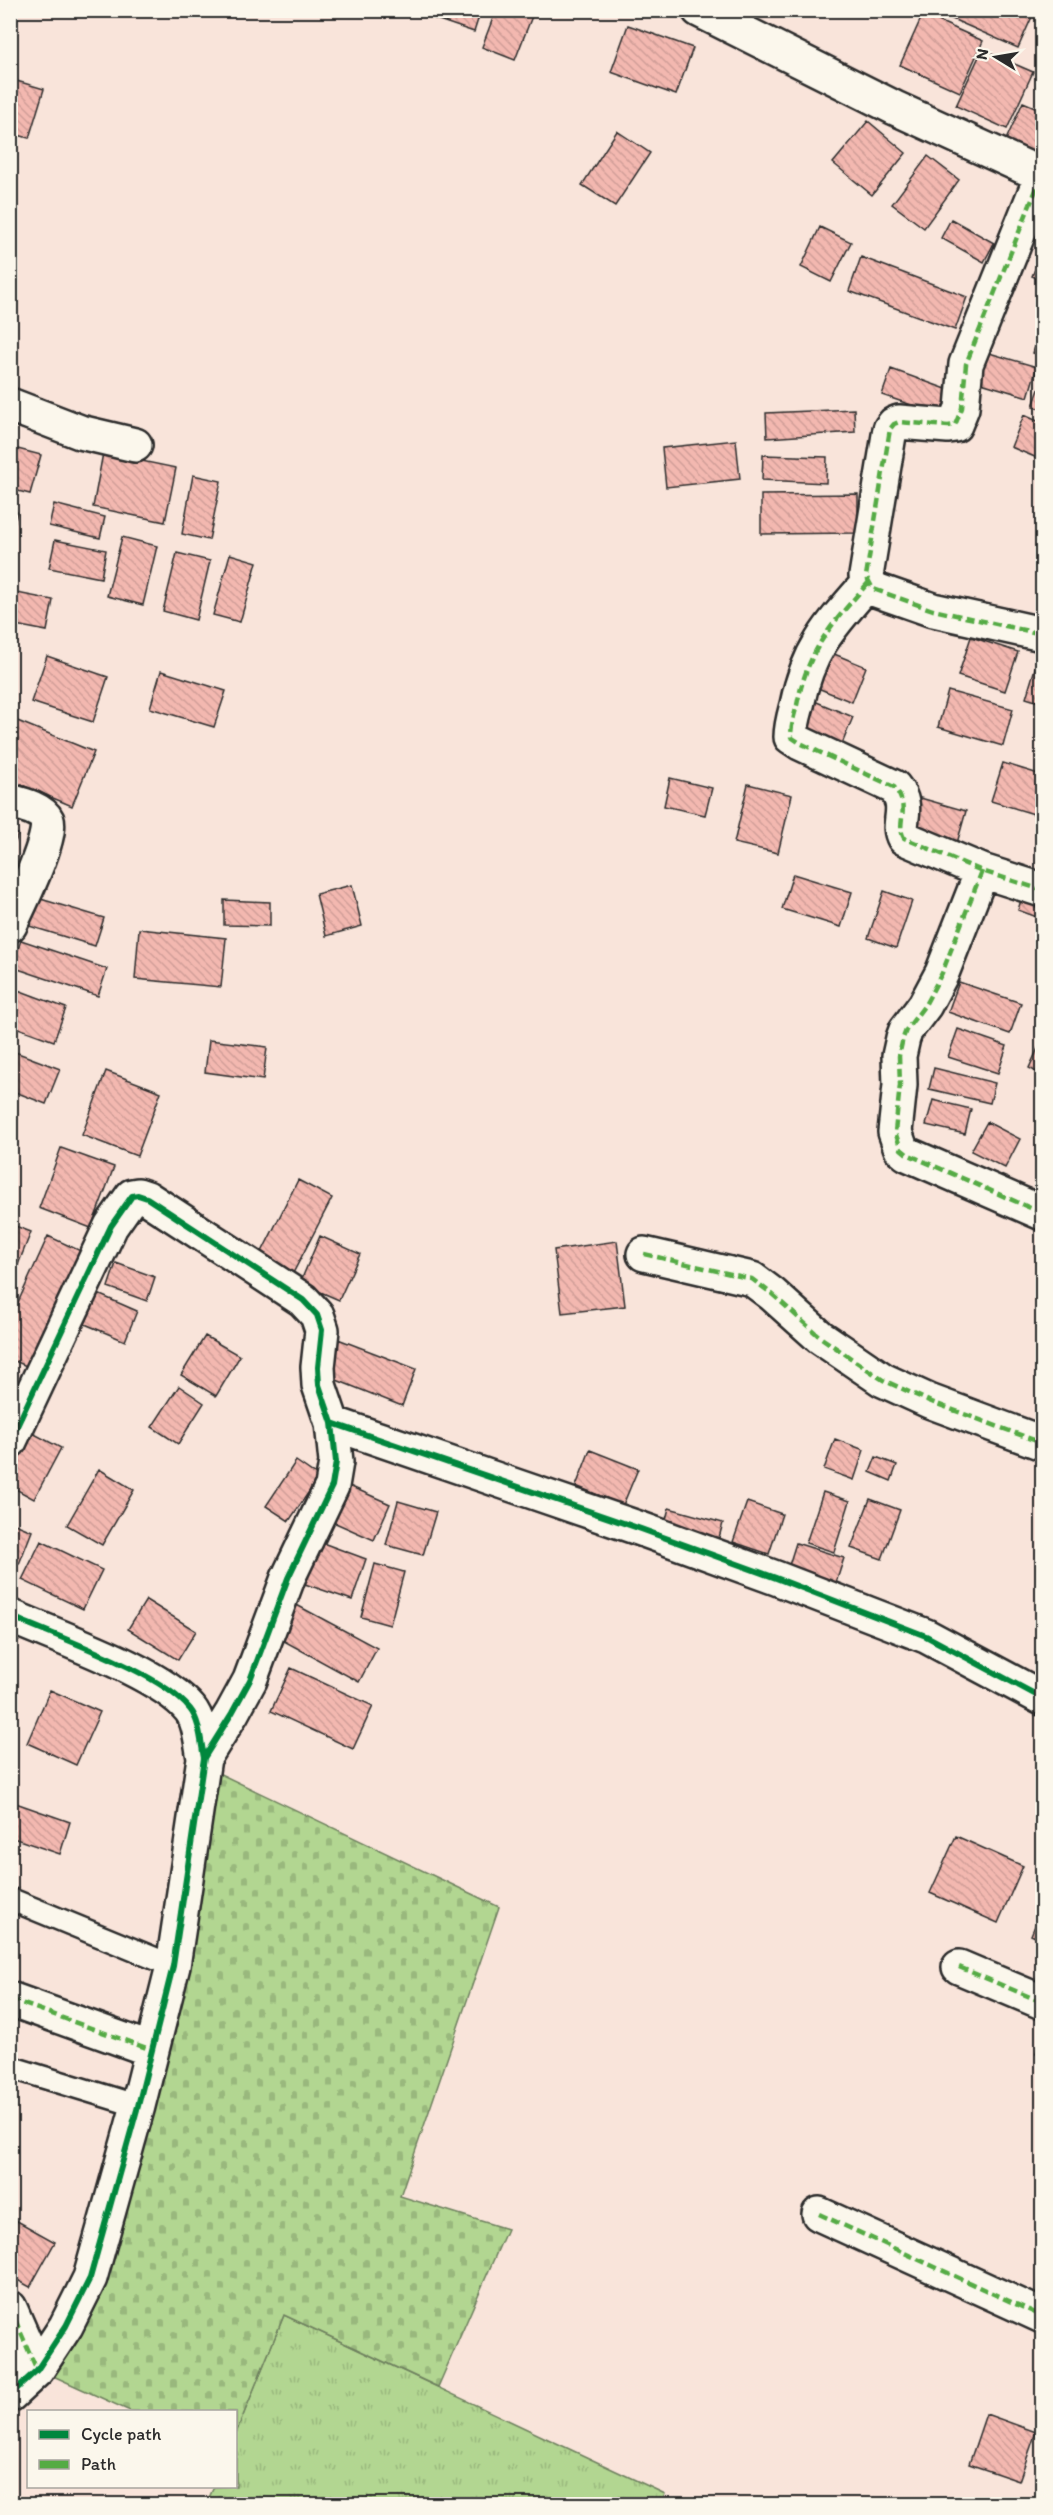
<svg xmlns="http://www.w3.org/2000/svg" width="1053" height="2515" viewBox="0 0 1053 2515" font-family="Itim,sans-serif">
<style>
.grass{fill:url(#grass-tufts);stroke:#6e805e;stroke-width:1.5}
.cemetery{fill:url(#cemetery-stones);stroke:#6e805e;stroke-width:1.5}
.building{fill:url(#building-back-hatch);stroke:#2b2b2b;stroke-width:1.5}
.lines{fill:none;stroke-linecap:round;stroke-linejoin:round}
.lane-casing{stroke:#2b2b2b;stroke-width:26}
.street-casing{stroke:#2b2b2b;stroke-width:38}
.lane{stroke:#fbf7ec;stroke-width:21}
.street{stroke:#fbf7ec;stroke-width:33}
.quiet{stroke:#54ab44;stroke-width:4.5;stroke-dasharray:9 4.5;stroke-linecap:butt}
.cycleway-casing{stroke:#fbf7ec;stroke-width:10}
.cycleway{stroke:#00873e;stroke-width:6}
</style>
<defs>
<pattern id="grass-tufts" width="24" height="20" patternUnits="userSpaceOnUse" patternTransform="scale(1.5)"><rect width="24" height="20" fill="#b2d691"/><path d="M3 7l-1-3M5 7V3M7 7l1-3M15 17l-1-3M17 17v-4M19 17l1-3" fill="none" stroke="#99b87d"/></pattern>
<pattern id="cemetery-stones" width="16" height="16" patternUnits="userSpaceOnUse" patternTransform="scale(1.5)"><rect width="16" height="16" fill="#b2d691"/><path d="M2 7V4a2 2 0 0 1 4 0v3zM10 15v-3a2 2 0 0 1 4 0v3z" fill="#99b87d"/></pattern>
<pattern id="building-back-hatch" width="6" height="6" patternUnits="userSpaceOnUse" patternTransform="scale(1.5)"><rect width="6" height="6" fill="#f3b8b0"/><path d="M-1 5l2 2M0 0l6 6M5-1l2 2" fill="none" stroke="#d09e98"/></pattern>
</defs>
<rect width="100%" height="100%" fill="#f9e4da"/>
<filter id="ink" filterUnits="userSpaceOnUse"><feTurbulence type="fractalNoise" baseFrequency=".0167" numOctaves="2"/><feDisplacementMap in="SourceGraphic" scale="12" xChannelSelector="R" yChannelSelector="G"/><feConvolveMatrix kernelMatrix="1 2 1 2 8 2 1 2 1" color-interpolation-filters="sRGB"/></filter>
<g filter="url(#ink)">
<!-- grass -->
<path class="grass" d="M 284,2315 L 665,2494 L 661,2504 L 206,2504 L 214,2487 L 236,2486 L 236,2433 Z"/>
<!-- cemetery -->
<path class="cemetery" d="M 212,1770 L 499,1907 L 400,2196 L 507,2229 L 438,2387 L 284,2315 L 236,2433 L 236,2412 L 130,2411 L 51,2375 Z"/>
<!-- building -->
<path class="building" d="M 425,10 L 481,10 L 474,32 L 424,15 Z
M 496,10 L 534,11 L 515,60 L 482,47 Z
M 953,10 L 1035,10 L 1018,48 L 950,18 Z
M 923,14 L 983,41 L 960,92 L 900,65 Z
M 1042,14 L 1042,30 L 1036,28 Z
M 628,25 L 693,48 L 676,95 L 611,72 Z
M 982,50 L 1033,72 L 1007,129 L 956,106 Z
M 10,79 L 44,89 L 29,138 L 10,133 Z
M 1023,102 L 1042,110 L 1042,158 L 1005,142 Z
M 868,121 L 906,153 L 872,195 L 833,163 Z
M 617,131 L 650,153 L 615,206 L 582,185 Z
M 928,156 L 959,180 L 924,228 L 892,204 Z
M 951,219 L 994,243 L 984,262 L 941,238 Z
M 820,227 L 851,242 L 831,282 L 801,267 Z
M 1042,253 L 1042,280 L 1032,276 Z
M 861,257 L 967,297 L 955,330 L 849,291 Z
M 1038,337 L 1042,338 L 1042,356 L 1033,353 Z
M 979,350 L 1037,367 L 1028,397 L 971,380 Z
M 891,369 L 949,390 L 941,415 L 882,395 Z
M 1042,381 L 1042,410 L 1033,406 Z
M 854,409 L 855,432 L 767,438 L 766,413 Z
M 1024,415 L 1042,423 L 1042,460 L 1011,447 Z
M 736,440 L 740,479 L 666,487 L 662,448 Z
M 10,447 L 41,455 L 30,494 L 10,489 Z
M 103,453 L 176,468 L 165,522 L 93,507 Z
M 763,455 L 827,457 L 826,483 L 762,480 Z
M 193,475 L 221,481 L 209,540 L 182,534 Z
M 858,494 L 858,533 L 761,534 L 761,495 Z
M 54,504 L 105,517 L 100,538 L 49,526 Z
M 10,510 L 17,512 L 10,542 Z
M 122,537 L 157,546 L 143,605 L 107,596 Z
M 55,540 L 106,550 L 101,578 L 49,568 Z
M 177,553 L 210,561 L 196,620 L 163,611 Z
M 230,554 L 257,562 L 240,622 L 213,615 Z
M 12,592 L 53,600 L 47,631 L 10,624 Z
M 971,637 L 1018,652 L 1005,691 L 958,676 Z
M 822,649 L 866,667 L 852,702 L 808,684 Z
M 47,656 L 108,677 L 93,722 L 31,702 Z
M 1036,665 L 1042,667 L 1042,703 L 1026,698 Z
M 161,671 L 226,691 L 214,727 L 150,708 Z
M 948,691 L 1013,709 L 1003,746 L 938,727 Z
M 807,698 L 853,717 L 840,749 L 794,730 Z
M 15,720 L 94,752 L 72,806 L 10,780 L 10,730 Z
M 1003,763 L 1042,775 L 1042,787 L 1034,814 L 991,801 Z
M 670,778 L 712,788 L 705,815 L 664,806 Z
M 748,784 L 792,795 L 778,853 L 734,843 Z
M 917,797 L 966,811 L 954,854 L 907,836 Z
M 10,832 L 18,834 L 10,856 Z
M 793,874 L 852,892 L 841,927 L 782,909 Z
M 352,885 L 362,926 L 326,936 L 316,894 Z
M 1024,890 L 1042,897 L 1042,919 L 1018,910 Z
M 884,891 L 912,901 L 896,948 L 868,938 Z
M 34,897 L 104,918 L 95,946 L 26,925 Z
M 224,900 L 270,902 L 270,926 L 224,925 Z
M 139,929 L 226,938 L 221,987 L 135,979 Z
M 21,940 L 107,969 L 98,996 L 12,967 Z
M 959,982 L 1021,1003 L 1010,1034 L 948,1012 Z
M 10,987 L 66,1008 L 54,1041 L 10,1025 Z
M 958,1029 L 1007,1046 L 998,1073 L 948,1057 Z
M 209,1040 L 267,1047 L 263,1080 L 205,1072 Z
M 1040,1044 L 1042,1045 L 1042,1075 L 1029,1068 Z
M 10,1050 L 60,1069 L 46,1104 L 10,1090 Z
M 934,1068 L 995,1083 L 990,1103 L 929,1089 Z
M 106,1071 L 161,1092 L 137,1156 L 82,1135 Z
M 933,1100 L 971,1109 L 965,1134 L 926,1125 Z
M 987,1122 L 1020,1139 L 1005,1168 L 971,1151 Z
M 61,1148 L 114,1167 L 91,1228 L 39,1208 Z
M 298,1180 L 332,1198 L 291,1277 L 258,1260 Z
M 10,1224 L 31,1232 L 10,1285 Z
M 48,1236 L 83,1252 L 31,1368 L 10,1359 L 10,1320 Z
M 320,1236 L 360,1254 L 339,1300 L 300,1283 Z
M 617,1241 L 625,1306 L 562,1313 L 554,1250 Z
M 116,1263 L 155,1277 L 147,1301 L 108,1287 Z
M 98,1294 L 137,1311 L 125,1341 L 85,1324 Z
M 205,1336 L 240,1356 L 216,1396 L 181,1375 Z
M 338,1339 L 416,1369 L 402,1406 L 324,1375 Z
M 10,1386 L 17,1388 L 10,1408 Z
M 179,1386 L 204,1403 L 178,1444 L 152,1427 Z
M 23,1428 L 61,1448 L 34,1499 L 10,1486 L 10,1452 Z
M 835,1439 L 864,1450 L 854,1480 L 824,1469 Z
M 590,1450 L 638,1469 L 623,1505 L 576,1486 Z
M 876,1457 L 897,1465 L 891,1481 L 870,1472 Z
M 296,1461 L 319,1477 L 289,1521 L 266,1506 Z
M 99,1469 L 134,1490 L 102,1545 L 67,1525 Z
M 338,1481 L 390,1504 L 374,1540 L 322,1517 Z
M 823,1492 L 850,1501 L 834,1552 L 806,1543 Z
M 870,1499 L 900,1510 L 882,1559 L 851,1548 Z
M 398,1501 L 436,1512 L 423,1555 L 386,1545 Z
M 747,1502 L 782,1514 L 769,1554 L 733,1542 Z
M 669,1508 L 723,1523 L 717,1545 L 663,1531 Z
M 10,1522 L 32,1531 L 19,1564 L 10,1561 Z
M 312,1539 L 366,1559 L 352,1600 L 296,1581 Z
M 41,1541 L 102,1570 L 83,1609 L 22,1580 Z
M 796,1543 L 844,1558 L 833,1592 L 785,1578 Z
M 375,1564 L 404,1572 L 390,1625 L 361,1617 Z
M 146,1600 L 196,1631 L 178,1660 L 128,1629 Z
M 291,1602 L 377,1648 L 359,1682 L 273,1635 Z
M 291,1668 L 373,1706 L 353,1749 L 271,1711 Z
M 50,1690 L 100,1712 L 76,1765 L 27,1743 Z
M 10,1801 L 70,1822 L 60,1854 L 10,1837 Z
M 956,1836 L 1023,1866 L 998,1923 L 930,1893 Z
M 1042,1909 L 1042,1940 L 1031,1935 Z
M 1042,2038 L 1042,2056 L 1036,2053 Z
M 10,2217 L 55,2242 L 30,2287 L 10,2276 Z
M 986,2414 L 1036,2432 L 1019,2481 L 969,2464 Z"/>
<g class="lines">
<defs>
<path id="lane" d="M 10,1899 L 173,1966
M 10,2067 L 138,2106"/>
<path id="street" d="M 699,10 L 895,108 L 1042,175
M 1042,175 L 966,364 L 962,408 L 955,425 L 948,426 L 899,422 L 894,424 L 890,429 L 866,576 L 873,589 L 933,610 L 1042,634
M 10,405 L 80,432 L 135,445
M 868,583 C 831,625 808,649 797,705 C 794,716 791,726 791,737 L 800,743 L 894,787 C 912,809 895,822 904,838 L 982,871 L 1042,890
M 10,801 C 21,804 42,809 47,820 C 53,837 19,906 10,925
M 982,871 L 942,973 L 925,1005 L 906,1030 L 903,1038 L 899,1056 L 900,1085 L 895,1132 L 901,1149 L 907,1154 L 1042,1213
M 644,1254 L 752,1279 L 772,1294 L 820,1337 L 883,1380 L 929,1401 L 1042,1443
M 332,1423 L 641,1529 L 776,1578 L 926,1636 L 1042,1698
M 10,1441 L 111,1226 L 132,1196 L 138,1195 L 147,1198 L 303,1300 L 317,1315 L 322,1330 L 318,1367 L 319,1385 L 332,1423 L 336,1462 L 332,1486 L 288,1578 L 250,1680 L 232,1713 L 204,1758
M 10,1616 C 57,1637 160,1672 190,1709 C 200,1721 201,1743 204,1758 L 173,1966 L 138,2106 L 90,2278 L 66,2326 L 37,2370 L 10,2395
M 959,1967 L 1042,2002
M 10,1999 L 152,2050
M 819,2214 L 1042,2316
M 10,2308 L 37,2370"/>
</defs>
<!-- lane casing -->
<use href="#lane" class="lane-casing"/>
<!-- street casing -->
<use href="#street" class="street-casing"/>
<!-- lane -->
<use href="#lane" class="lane"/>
<!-- street -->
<use href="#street" class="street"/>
<!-- quiet -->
<path class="quiet" d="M 1042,175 L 966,364 L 962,408 L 955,425 L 948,426 L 899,422 L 894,424 L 890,429 L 866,576 L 873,589 L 933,610 L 1042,634
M 868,583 C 831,625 808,649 797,705 C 794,716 791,726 791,737 L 800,743 L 894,787 C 912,809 895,822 904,838 L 982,871 L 1042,890
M 982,871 L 942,973 L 925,1005 L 906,1030 L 903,1038 L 899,1056 L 900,1085 L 895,1132 L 901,1149 L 907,1154 L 1042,1213
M 644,1254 L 752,1279 L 772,1294 L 820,1337 L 883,1380 L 929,1401 L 1042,1443
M 959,1967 L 1042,2002
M 10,1999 L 152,2050
M 819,2214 L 1042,2316
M 10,2308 L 37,2370"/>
<defs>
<path id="cycleway" d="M 332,1423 L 641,1529 L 776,1578 L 926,1636 L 1042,1698
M 10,1441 L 111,1226 L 132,1196 L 138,1195 L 147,1198 L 303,1300 L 317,1315 L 322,1330 L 318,1367 L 319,1385 L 332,1423 L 336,1462 L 332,1486 L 288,1578 L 250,1680 L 232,1713 L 204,1758
M 10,1616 C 57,1637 160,1672 190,1709 C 200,1721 201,1743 204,1758 L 173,1966 L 138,2106 L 90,2278 L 66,2326 L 37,2370 L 10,2395"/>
</defs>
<!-- cycleway casing -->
<use href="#cycleway" class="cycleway-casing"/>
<!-- cycleway -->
<use href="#cycleway" class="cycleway"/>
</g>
</g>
<!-- margin -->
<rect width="1053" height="2515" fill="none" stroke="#fbf7ec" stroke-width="36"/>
<rect x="18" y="18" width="1017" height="2479" fill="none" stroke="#2b2b2b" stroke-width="2" filter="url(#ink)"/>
<!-- legend -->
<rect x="27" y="2410" width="210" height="78" fill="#fbf7ec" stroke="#a8a59f" stroke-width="1.5"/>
<rect x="39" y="2430" width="30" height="9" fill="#00873e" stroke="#a8a59f" stroke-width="1.5"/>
<text x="81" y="2440" font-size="18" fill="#2b2b2b">Cycle path</text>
<rect x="39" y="2460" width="30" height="9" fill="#54ab44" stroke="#a8a59f" stroke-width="1.5"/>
<text x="81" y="2470" font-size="18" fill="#2b2b2b">Path</text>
<!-- north arrow -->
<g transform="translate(996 57) rotate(281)" stroke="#fbf7ec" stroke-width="4.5" paint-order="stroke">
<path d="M0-4.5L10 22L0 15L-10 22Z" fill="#2b2b2b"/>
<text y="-9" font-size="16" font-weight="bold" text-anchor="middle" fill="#2b2b2b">N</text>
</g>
</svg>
